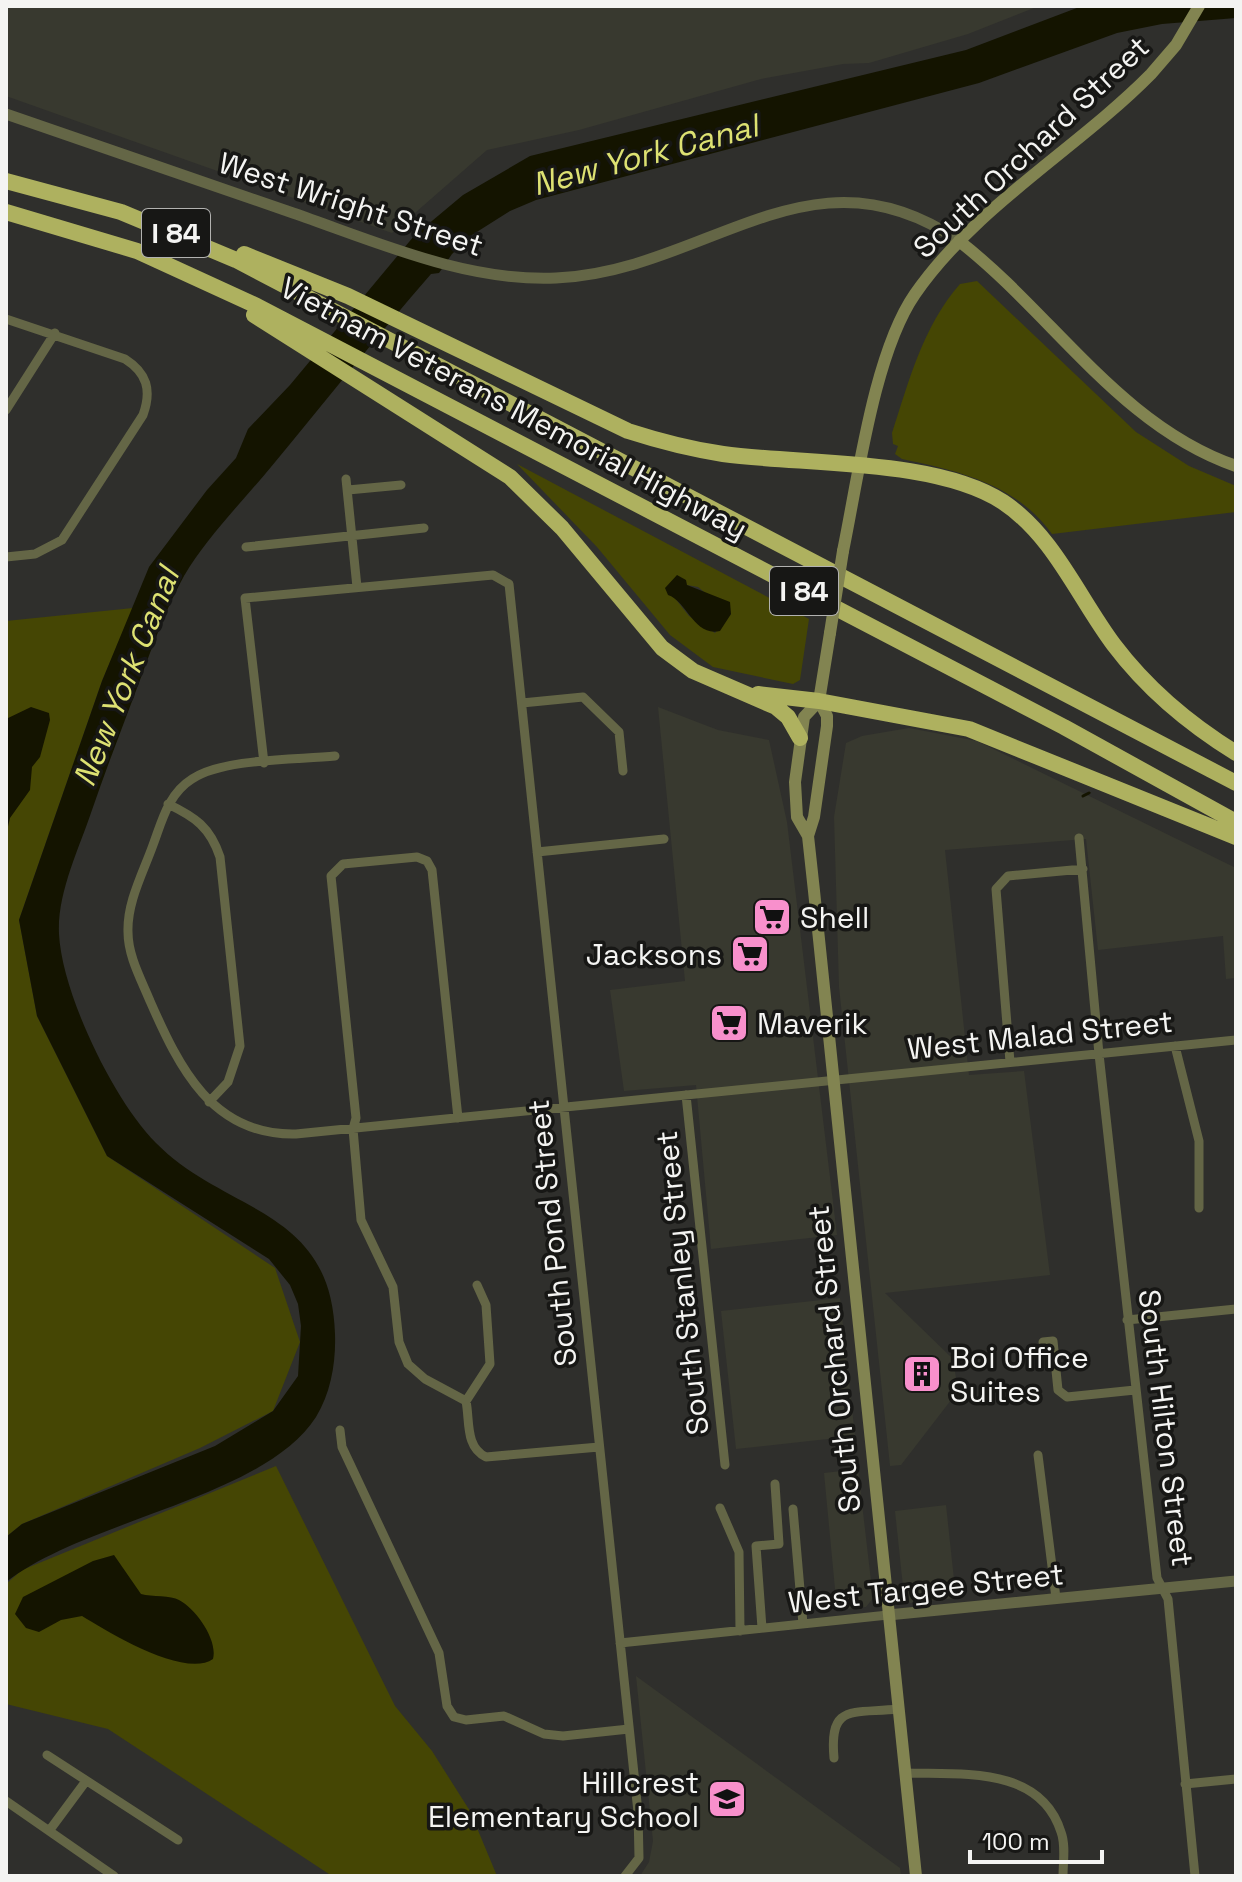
<svg xmlns="http://www.w3.org/2000/svg" width="1242" height="1882" viewBox="0 0 1242 1882" font-family="'Space Grotesk',sans-serif">
<style>
.built{fill:#38392f}
.green{fill:#454604;fill-rule:evenodd}
.water{fill:#141400}
.lines{fill:none;stroke-linecap:round;stroke-linejoin:round}
.stream{stroke:#141400;stroke-width:3}
.minor{stroke:#646646;stroke-width:9}
.tertiary{stroke:#646646;stroke-width:11}
.secondary{stroke:#828451;stroke-width:12}
.motorway{stroke:#aeb15f;stroke-width:16}
.secondary-bridge{stroke:#828451;stroke-width:12}
.labels{text-anchor:middle;dominant-baseline:central;stroke-width:7;stroke-linejoin:round;paint-order:stroke}
.shield{fill:#171715;stroke:#b2b2b0;stroke-width:2}
.shield-label{font-size:28px;font-weight:bold;fill:#f4f4f2}
.street-label{font-size:30px;fill:#f4f4f2;stroke:#171715}
.poi-label{font-size:30px;fill:#f4f4f2;stroke:#171715;text-anchor:start}
.water-label{font-size:32px;font-style:italic;fill:#dde172;stroke:#171715}
</style>
<rect width="100%" height="100%" fill="#2f2f2c"/>
<!-- built -->
<path class="built" d="M 6,6 L 1039,6 L 968,34 L 869,63 L 843,64 L 761,79 L 579,130 L 487,150 L 392,233 L 6,96 Z
M 658,707 L 718,730 L 769,740 L 787,822 L 837,1235 L 711,1249 L 696,1085 L 624,1091 L 610,990 L 685,981 Z
M 909,728 L 977,741 L 1236,868 L 1236,978 L 1226,979 L 1223,936 L 1098,950 L 1086,839 L 945,850 L 969,1075 L 1024,1071 L 1050,1275 L 885,1293 L 953,1359 L 958,1391 L 901,1465 L 890,1466 L 839,987 L 834,817 L 846,743 L 862,736 Z
M 840,1298 L 855,1436 L 736,1449 L 721,1311 Z
M 858,1469 L 873,1598 L 866,1607 L 837,1610 L 824,1473 Z
M 946,1505 L 956,1598 L 910,1603 L 904,1596 L 895,1511 Z
M 636,1676 L 900,1868 L 901,1876 L 640,1876 L 649,1862 L 653,1841 Z"/>
<!-- green -->
<path class="green" d="M 977,281 L 1136,432 L 1189,466 L 1236,486 L 1236,512 L 1052,534 C 1016,484 959,471 902,459 L 895,454 L 898,446 L 893,444 L 892,433 C 909,381 923,326 960,284 Z
M 517,464 L 809,619 L 800,680 L 793,684 L 713,667 L 670,635 L 597,547 ZM 687,585 L 698,587 L 731,614 L 715,633 L 689,616 L 674,597 Z
M 133,608 L 102,681 L 19,920 L 37,1016 L 107,1156 L 275,1268 L 300,1342 L 273,1411 L 200,1448 L 22,1524 L 6,1537 L 6,621 Z
M 276,1466 L 395,1706 L 432,1751 L 470,1811 L 497,1876 L 332,1876 L 108,1729 L 6,1704 L 6,1584 L 22,1570 Z"/>
<!-- water -->
<path class="water" d="M 1082,6 L 1236,6 L 1236,18 L 1162,24 L 1117,33 L 979,83 L 536,200 L 510,211 L 472,235 L 452,254 L 439,273 L 431,274 C 376,337 324,403 271,467 C 242,502 207,537 184,576 C 166,608 153,645 140,680 C 124,723 107,766 92,810 C 79,849 57,893 59,934 C 62,994 114,1101 156,1143 C 226,1214 331,1207 335,1334 C 336,1362 331,1393 316,1417 C 263,1499 87,1519 6,1582 L 6,1537 L 22,1524 L 215,1446 L 273,1411 L 298,1376 L 301,1326 L 298,1304 L 290,1285 L 269,1259 L 107,1156 L 37,1016 L 19,920 L 102,681 L 149,567 L 207,490 L 236,458 L 248,429 L 290,385 L 414,236 L 463,195 L 530,156 L 966,50 Z
M 677,575 L 686,580 L 687,585 L 730,602 L 731,614 L 720,631 C 694,637 687,601 668,595 L 665,588 Z
M 31,707 L 49,713 L 50,720 L 40,757 L 32,767 L 30,790 L 10,818 L 6,835 L 6,719 Z
M 114,1555 L 141,1594 C 152,1597 171,1595 179,1600 C 196,1609 218,1640 213,1659 C 185,1679 108,1632 82,1616 L 61,1620 L 39,1632 L 26,1628 L 15,1614 L 23,1597 L 93,1561 Z"/>
<g class="lines">
<!-- stream -->
<path class="stream" d="M 1083,796 L 1089,793"/>
<!-- minor -->
<path class="minor" d="M 6,319 L 125,359 C 147,373 152,390 143,415 L 62,540 L 35,554 L 6,557
M 6,410 L 55,333
M 346,479 L 357,587
M 348,490 L 401,485
M 246,547 L 424,528
M 522,703 L 583,697 L 619,732 L 623,771
M 335,756 C 296,760 224,758 192,779 C 168,794 162,821 153,845 C 143,873 127,902 128,932 C 128,956 141,979 150,1001 C 179,1067 212,1136 296,1134 L 1236,1040
M 264,763 L 245,598 L 493,575 L 509,584 L 638,1812 L 639,1858 L 625,1876
M 168,804 C 195,817 210,827 220,857 L 240,1046 L 228,1082 L 209,1102
M 1079,838 L 1099,1054 L 1157,1578 L 1168,1599 L 1195,1876
M 537,852 L 664,839
M 1175,1046 L 1199,1141 L 1199,1208
M 1010,1062 L 996,889 L 1008,876 L 1083,869
M 686,1095 L 725,1465
M 458,1118 L 432,870 L 427,861 L 417,857 L 343,864 L 331,876 L 356,1118 L 353,1129 L 361,1220 L 393,1287 L 399,1342 L 408,1364 L 425,1379 L 466,1401 C 470,1421 465,1447 486,1457 L 599,1447
M 1127,1320 L 1236,1309
M 1043,1342 L 1053,1341 L 1058,1390 L 1067,1397 L 1135,1390
M 466,1401 L 490,1364 L 486,1305 L 477,1285
M 340,1430 L 342,1447 L 439,1653 L 447,1706 L 454,1717 L 466,1720 L 504,1716 L 544,1734 L 563,1736 L 629,1729
M 1038,1455 L 1056,1598
M 720,1508 L 739,1552 L 740,1631
M 793,1509 L 803,1624
M 762,1628 L 756,1546 L 779,1544 L 775,1484
M 620,1643 L 888,1615
M 47,1755 L 178,1840
M 834,1758 C 829,1703 852,1714 898,1709
M 905,1773 C 960,1775 1040,1765 1061,1832 C 1066,1845 1063,1863 1063,1876
M 1185,1784 L 1236,1779
M 6,1801 L 114,1876
M 49,1831 L 86,1781"/>
<!-- tertiary -->
<path class="tertiary" d="M 6,114 C 102,147 197,180 293,213 C 377,242 466,282 556,278 C 708,271 811,139 959,241
M 888,1615 L 1236,1581"/>
<!-- secondary -->
<path class="secondary" d="M 959,241 C 1053,314 1120,426 1236,466
M 843,551 C 858,479 874,353 915,294 C 976,206 1077,149 1151,74 L 1176,45 L 1199,6
M 819,701 L 804,717 L 795,782 L 797,817 L 808,836 L 814,891 L 916,1876
M 808,836 L 814,817 L 827,726 L 827,716 L 819,701 L 830,633"/>
<!-- motorway -->
<path class="motorway" d="M 6,181 L 121,212 L 236,260 L 1236,783
M 6,212 L 137,251 L 257,306 L 1064,727 L 1236,822
M 244,254 L 348,296 L 628,431 C 659,441 690,449 723,454 C 802,465 936,458 1003,502 C 1054,536 1078,597 1114,645 C 1148,690 1189,724 1236,753
M 254,315 L 510,477 L 562,528 L 662,648 L 693,671 L 776,707 L 788,717 L 800,738
M 758,694 L 819,701 L 969,729 L 1236,837"/>
<!-- secondary-bridge -->
<path class="secondary-bridge" d="M 830,633 L 843,551"/>
</g>
<!-- icons -->
<defs>
<symbol id="supermarket-square" viewBox="-11 -11 22 22"><rect x="-9" y="-9" width="18" height="18" rx="4" fill="#f890cc" stroke="#171715"/><path d="M-6-5.5h2.5l.6 2H6L4.5 2H-2.5L-4.4-4H-6ZM-1.5 3.2a1.3 1.3 0 1 0 .1 0ZM3 3.2a1.3 1.3 0 1 0 .1 0Z" fill="#111"/></symbol>
<symbol id="building-square" viewBox="-11 -11 22 22"><rect x="-9" y="-9" width="18" height="18" rx="4" fill="#f890cc" stroke="#171715"/><path d="M-4-6H4V6H1V3H-1V6H-4ZM-2.5-4.3h1.7v1.8h-1.7ZM.8-4.3h1.7v1.8H.8ZM-2.5-1h1.7V.8h-1.7ZM.8-1h1.7V.8H.8Z" fill="#111"/></symbol>
<symbol id="school-square" viewBox="-11 -11 22 22"><rect x="-9" y="-9" width="18" height="18" rx="4" fill="#f890cc" stroke="#171715"/><path d="M0-5L7-2L0 1L-7-2ZM-4 1L0 2.5L4 1V4Q0 6-4 4Z" fill="#111"/></symbol>
</defs>
<g fill-rule="evenodd">
<use href="#supermarket-square" x="750" y="895" width="44" height="44"/>
<use href="#supermarket-square" x="728" y="932" width="44" height="44"/>
<use href="#supermarket-square" x="707" y="1001" width="44" height="44"/>
<use href="#building-square" x="900" y="1352" width="44" height="44"/>
<use href="#school-square" x="705" y="1777" width="44" height="44"/>
</g>
<g class="labels">
<!-- shield labels -->
<g class="shield">
<rect x="142" y="209" width="68" height="48" rx="6"/>
<rect x="770" y="567" width="68" height="48" rx="6"/>
</g>
<g class="shield-label">
<text x="176" y="233">I 84</text>
<text x="804" y="591">I 84</text>
</g>
<!-- street labels -->
<g class="street-label">
<text transform="translate(1031 147) rotate(-43)">South Orchard Street</text>
<text transform="translate(351 204) rotate(18)">West Wright Street</text>
<text transform="translate(514 408) rotate(28)">Vietnam Veterans Memorial Highway</text>
<text transform="translate(1040 1035) rotate(-6)">West Malad Street</text>
<text transform="translate(552 1233) rotate(-96)">South Pond Street</text>
<text transform="translate(682 1283) rotate(-96)">South Stanley Street</text>
<text transform="translate(834 1359) rotate(-96)">South Orchard Street</text>
<text transform="translate(1166 1428) rotate(83)">South Hilton Street</text>
<text transform="translate(926 1588) rotate(-6)">West Targee Street</text>
</g>
<!-- poi labels -->
<g class="poi-label">
<text x="800" y="917">Shell</text>
<text x="722" y="954" text-anchor="end">Jacksons</text>
<text x="757" y="1023">Maverik</text>
<text x="950" y="1357">Boi Office<tspan x="950" dy="34">Suites</tspan></text>
<text x="699" y="1782" text-anchor="end">Hillcrest<tspan x="699" dy="34">Elementary School</tspan></text>
</g>
<!-- water labels -->
<g class="water-label">
<text transform="translate(645 155) rotate(-15)">New York Canal</text>
<text transform="translate(126 677) rotate(-68)">New York Canal</text>
</g>
</g>
<!-- border -->
<rect width="1242" height="1882" fill="none" stroke="#f4f4f2" stroke-width="16"/>
<!-- scale -->
<path d="M970 1850v12h132v-12" fill="none" stroke="#f4f4f2" stroke-width="4"/>
<text x="982" y="1850" font-size="24" fill="#f4f4f2" stroke="#171715" stroke-width="6" paint-order="stroke">100 m</text>
</svg>
